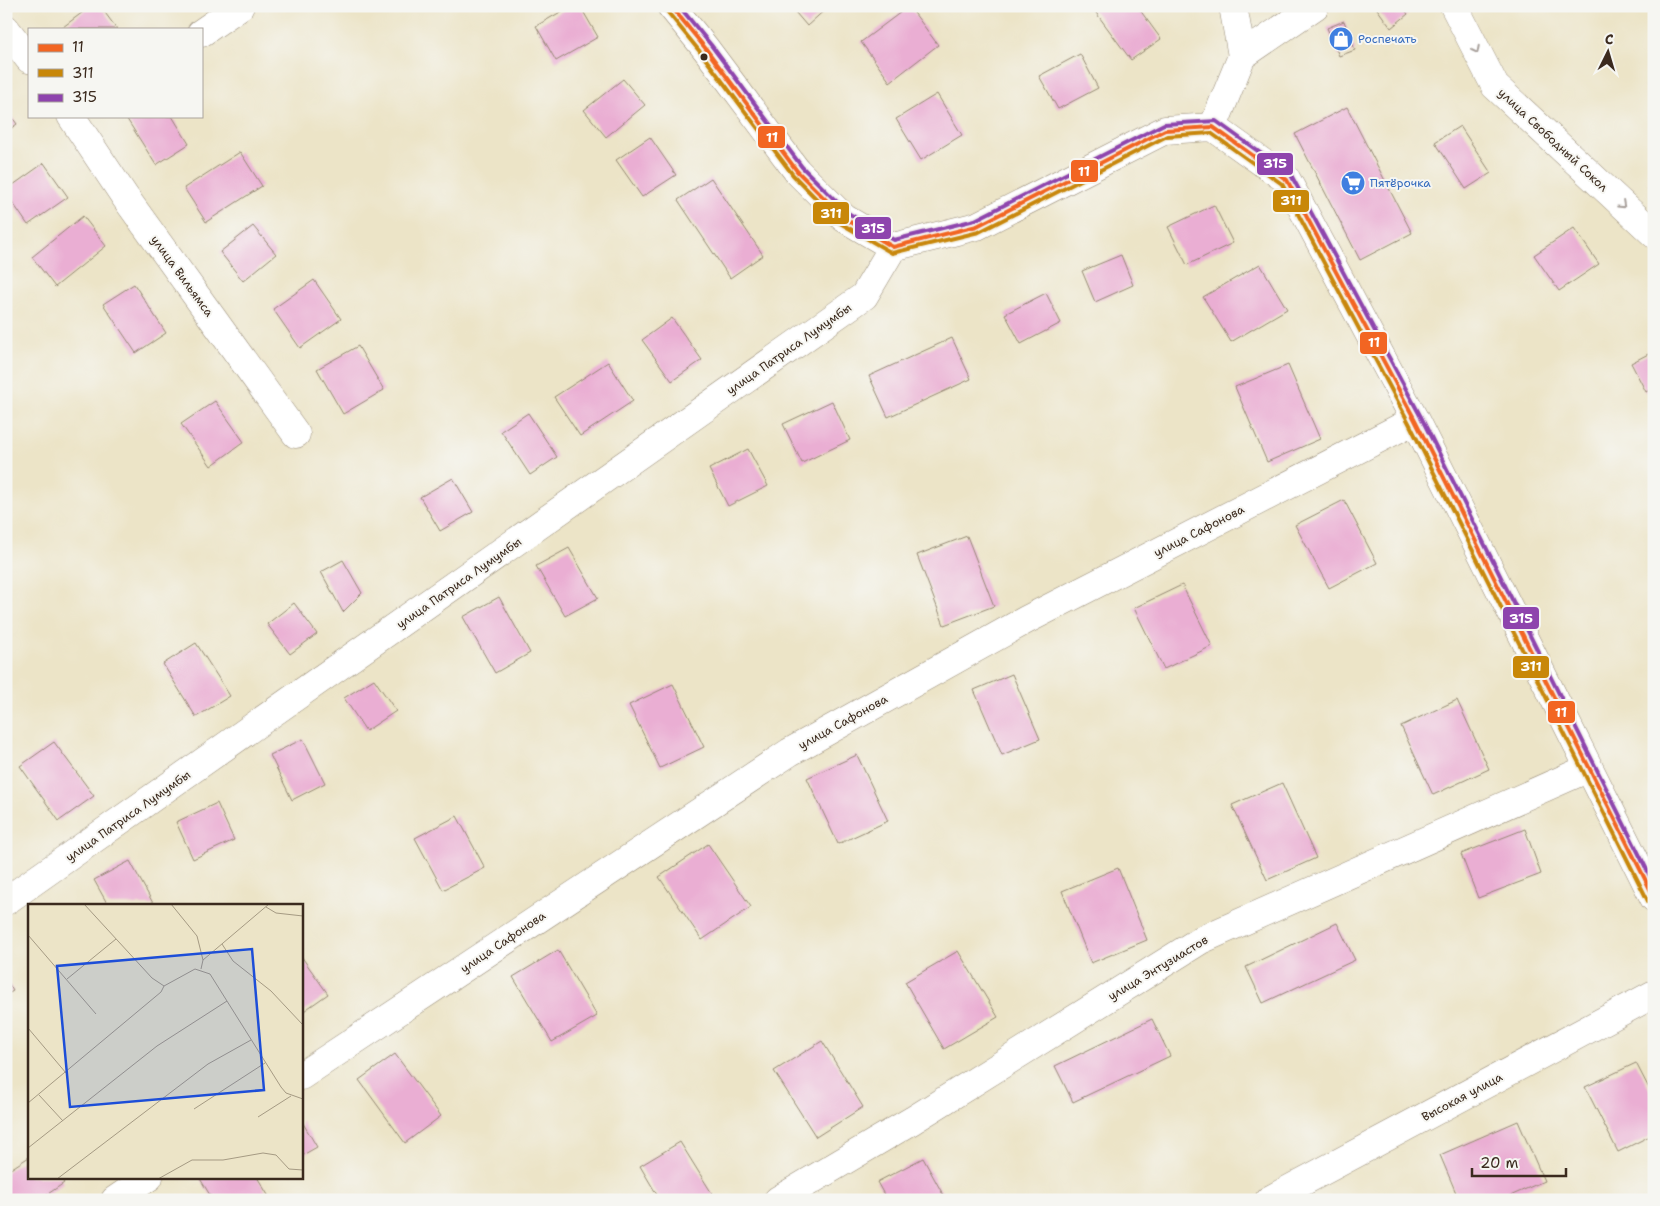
<svg xmlns="http://www.w3.org/2000/svg" width="1660" height="1206" viewBox="0 0 1660 1206" font-family="'Shantell Sans',sans-serif">
<style>
.building{fill:#eaaed3}
.lines{fill:none;stroke-linecap:round;stroke-linejoin:round}
.minor-casing{stroke:#948772;stroke-width:29}
.minor{stroke:#fff;stroke-width:28}
.bus-1-casing{stroke:#f6f6f2;stroke-width:8}
.bus-2-casing{stroke:#f6f6f2;stroke-width:8}
.bus-3-casing{stroke:#f6f6f2;stroke-width:8}
.bus-1{stroke:#f26522;stroke-width:4}
.bus-2{stroke:#c88708;stroke-width:4}
.bus-3{stroke:#8e44ad;stroke-width:4}
.oneway{stroke:#a79f9a}
.bus-dot{fill:#3b2a1e;stroke:#f6f6f2;stroke-width:2}
.labels{text-anchor:middle;dominant-baseline:central;stroke-width:4;stroke-linejoin:round;paint-order:stroke}
.shop-label{font-size:12px;fill:#366cbe;stroke:#f6f6f2;text-anchor:start}
.street-label{font-size:12px;fill:#3b2a1e;stroke:#f6f6f2}
.inset-road{fill:none;stroke:#a59a83;stroke-width:1}
.view{fill:#1d4ed8;fill-opacity:0.15;stroke:#1d4ed8;stroke-width:2.5}
.inset-edge{fill:none;stroke:#3b2a1e;stroke-width:2.5}
.line-badge{stroke:#f6f6f2;stroke-width:2}
.badge-label{font-size:14px;text-anchor:middle;font-weight:bold;fill:#fff}
</style>
<rect width="100%" height="100%" fill="#f6f6f2"/>
<filter id="ink" filterUnits="userSpaceOnUse"><feTurbulence type="fractalNoise" baseFrequency=".02" numOctaves="2"/><feDisplacementMap in="SourceGraphic" scale="10" xChannelSelector="R" yChannelSelector="G"/><feConvolveMatrix kernelMatrix="1 2 1 2 8 2 1 2 1" color-interpolation-filters="sRGB"/></filter>
<filter id="wash" filterUnits="userSpaceOnUse"><feTurbulence type="fractalNoise" baseFrequency=".0096" numOctaves="4" result="noise"/><feDisplacementMap in="SourceGraphic" scale="20" xChannelSelector="R" yChannelSelector="G"/><feGaussianBlur stdDeviation="1.12" result="paint"/><feColorMatrix in="noise" values="0 0 0 0 0 0 0 0 0 0 0 0 0 0 0 0 0 1.4 0 .05"/><feComposite in="paint" operator="in"/></filter>
<g filter="url(#wash)">
<rect width="100%" height="100%" fill="#ece4c7"/>
<g id="blocks">
<!-- building -->
<path class="building" d="M 91,6 L 100,6 L 117,29 L 64,29 L 63,27 Z
M 571,6 L 580,6 L 598,37 L 556,61 L 536,26 Z
M 790,6 L 829,6 L 807,26 Z
M 909,6 L 938,45 L 890,82 L 861,42 Z
M 1091,6 L 1137,6 L 1161,39 L 1131,60 Z
M 1375,6 L 1402,6 L 1408,14 L 1391,28 Z
M 1344,21 L 1355,50 L 1339,56 L 1327,28 Z
M 1080,54 L 1098,88 L 1058,109 L 1039,76 Z
M 623,79 L 645,105 L 606,137 L 584,110 Z
M 937,94 L 962,135 L 921,160 L 896,119 Z
M 1347,107 L 1412,233 L 1360,260 L 1295,134 Z
M 6,109 L 17,124 L 6,132 Z
M 125,116 L 172,116 L 189,144 L 156,165 Z
M 1460,126 L 1491,173 L 1466,189 L 1435,142 Z
M 650,137 L 676,175 L 642,197 L 616,160 Z
M 240,152 L 262,186 L 206,222 L 184,188 Z
M 44,163 L 68,197 L 28,225 L 6,193 L 6,190 Z
M 711,178 L 763,255 L 730,278 L 678,200 Z
M 1214,205 L 1233,243 L 1187,265 L 1168,227 Z
M 83,216 L 106,246 L 55,287 L 32,257 Z
M 253,226 L 276,254 L 243,281 L 220,252 Z
M 1574,228 L 1599,264 L 1559,291 L 1534,255 Z
M 1121,255 L 1133,285 L 1095,302 L 1082,271 Z
M 1260,264 L 1287,309 L 1231,342 L 1203,297 Z
M 314,280 L 341,319 L 300,348 L 273,309 Z
M 134,284 L 166,333 L 136,353 L 103,304 Z
M 1046,293 L 1061,323 L 1021,344 L 1005,314 Z
M 672,318 L 702,360 L 672,381 L 642,340 Z
M 952,338 L 971,379 L 888,417 L 869,376 Z
M 358,346 L 384,390 L 343,414 L 317,369 Z
M 1654,351 L 1654,388 L 1646,392 L 1631,363 Z
M 608,362 L 633,401 L 580,436 L 554,397 Z
M 1288,365 L 1320,439 L 1267,462 L 1235,387 Z
M 215,401 L 244,442 L 211,466 L 181,424 Z
M 832,401 L 850,440 L 802,463 L 783,424 Z
M 528,413 L 557,457 L 530,475 L 501,431 Z
M 748,449 L 768,486 L 728,506 L 709,469 Z
M 453,478 L 473,512 L 440,531 L 420,497 Z
M 1344,500 L 1377,563 L 1329,588 L 1295,525 Z
M 967,536 L 994,606 L 944,625 L 917,555 Z
M 569,548 L 598,598 L 565,616 L 536,566 Z
M 343,560 L 362,593 L 343,612 L 321,572 Z
M 1182,585 L 1212,646 L 1164,669 L 1134,608 Z
M 499,597 L 530,653 L 495,673 L 463,617 Z
M 294,603 L 317,634 L 290,654 L 267,624 Z
M 196,643 L 230,696 L 196,717 L 163,664 Z
M 1012,674 L 1040,739 L 1002,755 L 974,690 Z
M 374,679 L 396,711 L 366,731 L 344,698 Z
M 673,684 L 704,747 L 660,768 L 629,705 Z
M 1457,700 L 1489,769 L 1433,795 L 1401,726 Z
M 303,739 L 325,783 L 292,800 L 270,755 Z
M 54,742 L 94,796 L 59,821 L 20,766 Z
M 857,755 L 888,821 L 838,844 L 807,778 Z
M 1282,783 L 1316,858 L 1267,880 L 1232,805 Z
M 217,803 L 234,840 L 193,859 L 176,822 Z
M 457,816 L 485,868 L 443,890 L 415,838 Z
M 1525,829 L 1541,874 L 1478,898 L 1461,854 Z
M 708,844 L 751,907 L 702,940 L 659,877 Z
M 130,861 L 154,905 L 108,905 L 94,880 Z
M 1118,868 L 1147,940 L 1091,963 L 1062,891 Z
M 1337,923 L 1355,960 L 1263,1003 L 1246,967 Z
M 558,950 L 597,1016 L 552,1042 L 513,977 Z
M 958,951 L 998,1017 L 944,1049 L 905,982 Z
M 301,956 L 328,994 L 301,1013 Z
M 6,979 L 13,991 L 6,995 Z
M 1152,1019 L 1170,1056 L 1073,1102 L 1055,1066 Z
M 822,1041 L 863,1107 L 816,1137 L 774,1071 Z
M 395,1054 L 441,1116 L 405,1143 L 359,1080 Z
M 1636,1063 L 1654,1098 L 1654,1134 L 1618,1152 L 1585,1087 Z
M 301,1120 L 317,1147 L 301,1156 Z
M 1518,1121 L 1544,1181 L 1501,1200 L 1459,1200 L 1440,1155 Z
M 680,1142 L 716,1200 L 660,1200 L 640,1166 Z
M 29,1157 L 29,1177 L 60,1177 L 64,1183 L 39,1200 L 6,1200 L 6,1172 Z
M 923,1158 L 946,1200 L 887,1200 L 877,1182 Z
M 199,1177 L 257,1177 L 271,1200 L 213,1200 Z"/>
</g>
</g>
<g filter="url(#ink)">
<use href="#blocks" fill-opacity="0" stroke="#948772" stroke-width="1"/>
<g class="lines">
<defs>
<path id="minor" d="M 671,6 L 706,49 L 797,171 L 844,218 L 893,247
M 1454,6 L 1495,86 L 1654,234
M 6,29 L 29,59
M 201,33 L 240,6
M 1242,56 L 1315,6
M 71,116 L 125,197 L 296,434
M 1213,127 L 1242,56 L 1233,6
M 893,247 L 977,226 L 1165,130 L 1213,127 L 1287,180 L 1415,420 L 1654,898
M 6,901 L 864,296 L 893,247
M 301,1076 L 790,752 L 1026,620 L 1415,420
M 115,1200 L 149,1177
M 778,1200 L 913,1120 L 1201,940 L 1589,768
M 1269,1200 L 1654,994"/>
</defs>
<!-- minor casing -->
<use href="#minor" class="minor-casing"/>
<!-- minor -->
<use href="#minor" class="minor"/>
<defs>
<path id="bus-1" d="M 671,6 L 706,49 L 797,171 L 844,218 L 893,247
M 893,247 L 977,226 L 1165,130 L 1213,127 L 1287,180 L 1415,420 L 1654,897"/>
<path id="bus-2" d="M 666,10 L 701,53 L 793,175 L 840,223 L 892,253 L 979,232 L 1167,136 L 1211,133 L 1282,184 L 1409,423 L 1648,901"/>
<path id="bus-3" d="M 679,6 L 711,45 L 802,167 L 848,213 L 894,240 L 975,220 L 1164,124 L 1216,121 L 1291,175 L 1421,417 L 1654,884"/>
</defs>
<!-- bus-1 casing -->
<use href="#bus-1" class="bus-1-casing"/>
<!-- bus-2 casing -->
<use href="#bus-2" class="bus-2-casing"/>
<!-- bus-3 casing -->
<use href="#bus-3" class="bus-3-casing"/>
<!-- bus-1 -->
<use href="#bus-1" class="bus-1"/>
<!-- bus-2 -->
<use href="#bus-2" class="bus-2"/>
<!-- bus-3 -->
<use href="#bus-3" class="bus-3"/>
</g>
<!-- one-way arrows -->
<defs><path id="oneway-chevron" d="M-2-3.5L2.5 0L-2 3.5" fill="none" stroke-width="1.6" stroke-linecap="round" stroke-linejoin="round" transform="scale(1.25)"/></defs>
<g class="oneway">
<use href="#oneway-chevron" transform="translate(1476 50) rotate(63)"/>
<use href="#oneway-chevron" transform="translate(1622 205) rotate(43)"/>
</g>
</g>
<!-- icons -->
<defs>
<symbol id="shop-disc" viewBox="-11 -11 22 22"><circle r="9.5" fill="#3f7fe0" stroke="#f6f6f2"/><path d="M-5-2.5h2.3a2.7 3.5 0 0 1 5.4 0H5L5.5 6h-11ZM-1.5-2.5h3a1.5 2.3 0 0 0-3 0Z" fill="#fff"/></symbol>
<symbol id="supermarket-disc" viewBox="-11 -11 22 22"><circle r="9.5" fill="#3f7fe0" stroke="#f6f6f2"/><path d="M-6-5.5h2.5l.6 2H6L4.5 2H-2.5L-4.4-4H-6ZM-1.5 3.2a1.3 1.3 0 1 0 .1 0ZM3 3.2a1.3 1.3 0 1 0 .1 0Z" fill="#fff"/></symbol>
</defs>
<g fill-rule="evenodd">
<use href="#shop-disc" x="1327" y="25" width="28" height="28"/>
<use href="#supermarket-disc" x="1339" y="169" width="28" height="28"/>
</g>
<!-- markers -->
<circle class="bus-dot" cx="704" cy="57" r="4.5"/>
<g class="labels">
<!-- shop labels -->
<g class="shop-label">
<text x="1358" y="39">Роспечать</text>
<text x="1370" y="183">Пятёрочка</text>
</g>
<!-- street labels -->
<g class="street-label">
<text transform="translate(1553 140) rotate(43)">улица Свободный Сокол</text>
<text transform="translate(182 276) rotate(54)">улица Вильямса</text>
<text transform="translate(789 349) rotate(-35)">улица Патриса Лумумбы</text>
<text transform="translate(1199 531) rotate(-27)">улица Сафонова</text>
<text transform="translate(459 583) rotate(-35)">улица Патриса Лумумбы</text>
<text transform="translate(843 722) rotate(-29)">улица Сафонова</text>
<text transform="translate(128 816) rotate(-35)">улица Патриса Лумумбы</text>
<text transform="translate(503 942) rotate(-34)">улица Сафонова</text>
<text transform="translate(1158 968) rotate(-31)">улица Энтузиастов</text>
<text transform="translate(1462 1097) rotate(-28)">Высокая улица</text>
</g>
</g>
<!-- overview -->
<g transform="translate(28 904)">
<rect width="275" height="275" fill="#ece4c7"/>
<path class="inset-road" d="M 56,0 L 124,74 L 136,82M 143,0 L 169,32 L 175,56 L 173,65M 238,3 L 248,9 L 275,12M 0,31 L 68,110M 194,40 L 205,57 L 243,87 L 275,121M 175,56 L 241,0M 39,75 L 88,35M 136,82 L 167,65 L 182,70 L 253,183 L 258,189 L 275,195M 0,124 L 38,169M 11,191 L 35,217M 0,199 L 133,88 L 136,82M 166,205 L 237,159M 230,213 L 263,192M 0,244 L 129,142 L 199,97M 29,275 L 180,160 L 223,136M 130,275 L 164,256 L 195,256 L 235,249 L 248,251 L 261,265 L 275,266"/>
<path class="view" d="M 224,45 L 236,186 L 42,203 L 29,62 Z"/>
<rect width="275" height="275" class="inset-edge"/>
</g>
<g class="line-badge">
<rect x="757" y="125" width="29" height="24" rx="5" fill="#f26522"/>
<rect x="1256" y="152" width="38" height="24" rx="5" fill="#8e44ad"/>
<rect x="1070" y="159" width="29" height="24" rx="5" fill="#f26522"/>
<rect x="1272" y="189" width="38" height="24" rx="5" fill="#c88708"/>
<rect x="812" y="201" width="38" height="24" rx="5" fill="#c88708"/>
<rect x="854" y="216" width="38" height="24" rx="5" fill="#8e44ad"/>
<rect x="1359" y="331" width="29" height="24" rx="5" fill="#f26522"/>
<rect x="1502" y="606" width="38" height="24" rx="5" fill="#8e44ad"/>
<rect x="1512" y="655" width="38" height="24" rx="5" fill="#c88708"/>
<rect x="1547" y="700" width="29" height="24" rx="5" fill="#f26522"/>
</g>
<g class="badge-label">
<text x="772" y="142">11</text>
<text x="1275" y="168">315</text>
<text x="1084" y="176">11</text>
<text x="1291" y="205">311</text>
<text x="831" y="218">311</text>
<text x="873" y="233">315</text>
<text x="1374" y="347">11</text>
<text x="1521" y="623">315</text>
<text x="1531" y="671">311</text>
<text x="1561" y="717">11</text>
</g>
<!-- margin -->
<rect width="1660" height="1206" fill="none" stroke="#f6f6f2" stroke-width="25"/>
<!-- legend -->
<rect x="28" y="28" width="175" height="90" fill="#f6f6f2" stroke="#aba49d"/>
<rect x="38" y="44" width="25" height="8" fill="#f26522" stroke="#aba49d"/>
<text x="72" y="52" font-size="15" fill="#3b2a1e">11</text>
<rect x="38" y="69" width="25" height="8" fill="#c88708" stroke="#aba49d"/>
<text x="72" y="78" font-size="15" fill="#3b2a1e">311</text>
<rect x="38" y="94" width="25" height="8" fill="#8e44ad" stroke="#aba49d"/>
<text x="72" y="102" font-size="15" fill="#3b2a1e">315</text>
<!-- north arrow -->
<g transform="translate(1608 52) rotate(5)" stroke="#f6f6f2" stroke-width="4" paint-order="stroke">
<path d="M0-4L9 19L0 12L-9 19Z" fill="#3b2a1e"/>
<text y="-8" font-size="14" font-weight="bold" text-anchor="middle" fill="#3b2a1e">С</text>
</g>
<!-- scale -->
<path d="M1472 1168v8h94v-8" fill="none" stroke="#3b2a1e" stroke-width="2.5"/>
<text x="1480" y="1168" font-size="15" fill="#3b2a1e" stroke="#f6f6f2" stroke-width="4" paint-order="stroke">20 m</text>
</svg>
